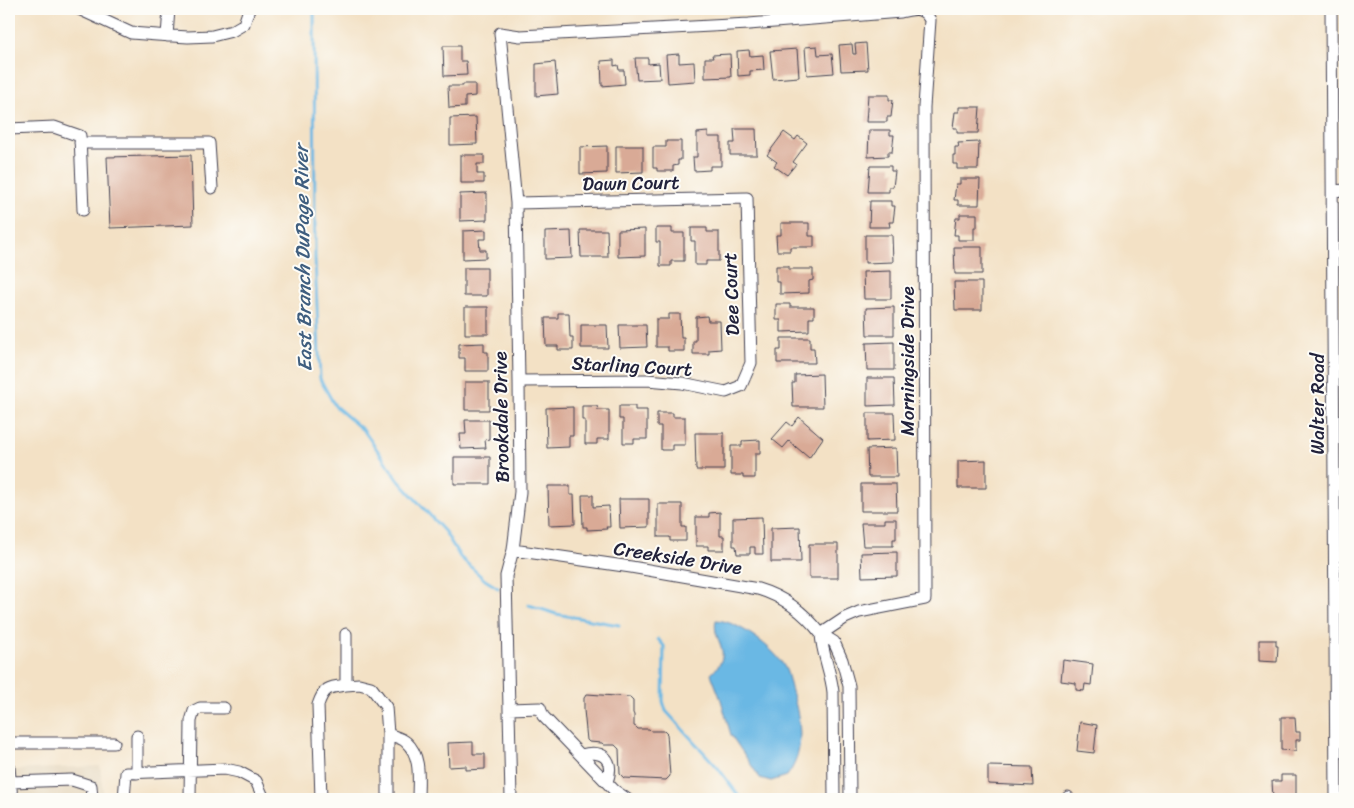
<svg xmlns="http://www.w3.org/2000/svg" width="1354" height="808" viewBox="0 0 1354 808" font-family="Sriracha,sans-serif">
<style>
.built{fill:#e2d1b5}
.green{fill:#b6c568;stroke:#6c7452}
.water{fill:#6ab8e4;stroke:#466d90}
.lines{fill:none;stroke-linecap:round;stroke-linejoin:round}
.stream{stroke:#6ab8e4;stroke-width:3}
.building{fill:#d9aa96}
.minor-casing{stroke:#413f50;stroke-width:13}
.minor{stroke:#fff;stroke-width:11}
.labels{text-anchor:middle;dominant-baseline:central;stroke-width:4;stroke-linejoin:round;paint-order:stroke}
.street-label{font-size:19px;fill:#22223b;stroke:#fdfcf7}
.water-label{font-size:20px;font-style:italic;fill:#3f5e7f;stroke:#fdfcf7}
</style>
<rect width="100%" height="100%" fill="#fdfcf7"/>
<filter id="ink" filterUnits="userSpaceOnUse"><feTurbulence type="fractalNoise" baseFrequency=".02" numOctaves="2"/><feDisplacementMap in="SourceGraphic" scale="10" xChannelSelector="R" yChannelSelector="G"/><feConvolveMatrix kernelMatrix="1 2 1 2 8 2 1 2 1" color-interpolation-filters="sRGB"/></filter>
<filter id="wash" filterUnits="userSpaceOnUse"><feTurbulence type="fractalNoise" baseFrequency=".0096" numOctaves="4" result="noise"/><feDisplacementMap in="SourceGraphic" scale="20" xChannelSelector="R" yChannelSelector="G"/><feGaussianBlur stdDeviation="1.12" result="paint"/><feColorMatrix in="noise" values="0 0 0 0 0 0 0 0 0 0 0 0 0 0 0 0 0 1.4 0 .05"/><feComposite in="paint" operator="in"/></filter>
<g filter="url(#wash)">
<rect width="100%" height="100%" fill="#f3e1c5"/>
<!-- built -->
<path class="built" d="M 100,766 L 104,799 L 16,799 L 12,770 Z"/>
<!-- green -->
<path class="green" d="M 1339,466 L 1345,466 L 1345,606 Z"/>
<!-- water -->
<path class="water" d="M 716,620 C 738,621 773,647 784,666 C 788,672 789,681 791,688 C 800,717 807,750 787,776 L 771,781 L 760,778 L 731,735 L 721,700 L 711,674 C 736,651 711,642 716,620 Z"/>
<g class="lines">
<!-- stream -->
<path class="stream" d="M 314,9 L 315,258 L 320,379 L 335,406 L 364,431 L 399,481 L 445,532 L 460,557 L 485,580 L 498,588
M 529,605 L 556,614 L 619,625
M 658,639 L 664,646 L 663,701 L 666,711 L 718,768 L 741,799"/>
</g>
<g id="blocks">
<!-- building -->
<path class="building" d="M 866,43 L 868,70 L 841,71 L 839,45 L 852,44 L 853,54 L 856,54 L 855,44 Z
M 443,46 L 460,46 L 460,61 L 466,61 L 467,75 L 444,76 Z
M 817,46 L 818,55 L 832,54 L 834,73 L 807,75 L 805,47 Z
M 797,49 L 799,77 L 773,79 L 770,51 Z
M 749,50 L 750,56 L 763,55 L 764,70 L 750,71 L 750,75 L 738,76 L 737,51 Z
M 679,54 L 679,63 L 694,62 L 695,81 L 668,83 L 666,55 Z
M 730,54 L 731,77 L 705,78 L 705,58 L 713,58 L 712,55 Z
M 635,58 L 648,58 L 648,64 L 659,63 L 660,79 L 637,80 Z
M 614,60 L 614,66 L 618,65 L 619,70 L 624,70 L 625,84 L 602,86 L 601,61 Z
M 555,62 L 558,94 L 536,96 L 536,64 Z
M 463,84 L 475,84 L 475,96 L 465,97 L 465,107 L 449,108 L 448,86 L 463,86 Z
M 868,95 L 889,95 L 889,100 L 893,100 L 891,117 L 887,117 L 887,122 L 866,122 Z
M 959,107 L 980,107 L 978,133 L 957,133 L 957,128 L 953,128 L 955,112 L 959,112 Z
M 476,117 L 477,144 L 450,145 L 450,118 Z
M 734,129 L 756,129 L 757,155 L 730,155 L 730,143 L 735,143 Z
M 869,130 L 890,130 L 890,135 L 894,135 L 892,152 L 888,152 L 888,156 L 868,157 Z
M 708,132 L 708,137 L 721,137 L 721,166 L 710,166 L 710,170 L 694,171 L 693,157 L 697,157 L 697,133 Z
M 784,132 L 795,140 L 798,136 L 807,143 L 793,162 L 796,164 L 787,175 L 774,166 L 777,162 L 767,155 Z
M 666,141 L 681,141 L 681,160 L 678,160 L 678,165 L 673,166 L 673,171 L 657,171 L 657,168 L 653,168 L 653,147 L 666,147 Z
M 979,142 L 978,169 L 957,169 L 957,164 L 953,164 L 953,155 L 955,155 L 955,147 L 959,147 L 958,143 Z
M 607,146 L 607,173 L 580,174 L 580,147 Z
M 616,146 L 643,146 L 643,172 L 616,173 Z
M 191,155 L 193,225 L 110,228 L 107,157 Z
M 461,155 L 484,155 L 484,164 L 477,164 L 477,174 L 484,174 L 484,183 L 461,183 Z
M 870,166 L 891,166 L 891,171 L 895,171 L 893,187 L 889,187 L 889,192 L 868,192 Z
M 960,179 L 980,179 L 979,205 L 958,205 L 958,200 L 954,200 L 956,184 L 960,184 Z
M 487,193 L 487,220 L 460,221 L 460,194 Z
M 870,201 L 891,201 L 891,206 L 895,206 L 893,222 L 889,222 L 890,227 L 869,227 Z
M 960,214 L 977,214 L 977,227 L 974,227 L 974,240 L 958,240 L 958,235 L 954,235 L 956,218 L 960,218 Z
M 781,223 L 809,223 L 809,236 L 814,236 L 814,247 L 790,247 L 790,251 L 777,251 L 776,235 L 781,235 Z
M 656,228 L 672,228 L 672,233 L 684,233 L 684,261 L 671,261 L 671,266 L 660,266 L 660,242 L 656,242 Z
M 691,228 L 707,228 L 707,232 L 719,232 L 719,261 L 706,261 L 706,265 L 695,265 L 695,241 L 691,241 Z
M 645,229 L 645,256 L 618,257 L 618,230 Z
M 486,230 L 486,239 L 479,239 L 480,250 L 486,250 L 486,258 L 463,259 L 463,231 Z
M 580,230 L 607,230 L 608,257 L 581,257 Z
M 571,231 L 572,258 L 545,259 L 545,232 Z
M 865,235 L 892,235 L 893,262 L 865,263 Z
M 954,247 L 982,247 L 982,274 L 955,274 Z
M 776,266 L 789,266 L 789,269 L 813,269 L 813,280 L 809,281 L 809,293 L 780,294 L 780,282 L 776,282 Z
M 464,268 L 487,268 L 487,296 L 464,296 Z
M 891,271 L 891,299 L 864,299 L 863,272 Z
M 954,282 L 982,282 L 982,310 L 955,310 Z
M 776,304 L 790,304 L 790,307 L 814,307 L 814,318 L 809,318 L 809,331 L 781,332 L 781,320 L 776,320 Z
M 465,307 L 488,307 L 488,334 L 465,334 Z
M 894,307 L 894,335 L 867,335 L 866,308 Z
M 558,313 L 569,313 L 570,337 L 573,337 L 573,350 L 558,350 L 558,346 L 546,346 L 545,318 L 558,318 Z
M 669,314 L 680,314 L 681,338 L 684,338 L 684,351 L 668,351 L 668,347 L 656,347 L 656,319 L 669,319 Z
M 707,316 L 708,321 L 720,321 L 721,349 L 709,350 L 709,354 L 693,354 L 693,341 L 696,341 L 696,317 Z
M 581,325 L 607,325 L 608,348 L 581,348 Z
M 619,325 L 646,325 L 647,347 L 620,348 Z
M 781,338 L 810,338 L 810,348 L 814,348 L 815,363 L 777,363 L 777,350 L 781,350 Z
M 894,342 L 894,370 L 867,370 L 866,343 Z
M 484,343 L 484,352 L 488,352 L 488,371 L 465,371 L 465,358 L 459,358 L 459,344 Z
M 822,374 L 823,407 L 793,407 L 792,383 L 795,383 L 795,375 Z
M 867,378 L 894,378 L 895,405 L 867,406 Z
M 465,382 L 489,382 L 489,410 L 465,410 Z
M 582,406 L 597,406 L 598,410 L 609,410 L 609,439 L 597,439 L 597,444 L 585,444 L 585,420 L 582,420 Z
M 619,406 L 635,406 L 635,410 L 647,410 L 647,439 L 634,439 L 634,443 L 623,443 L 623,419 L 619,419 Z
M 573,407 L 573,436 L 569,436 L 569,447 L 547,448 L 546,408 Z
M 657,413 L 673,413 L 673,417 L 685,417 L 685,445 L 672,445 L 672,450 L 661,450 L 661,426 L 657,426 Z
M 867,413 L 894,413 L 895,440 L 867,441 Z
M 799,417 L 823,438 L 809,458 L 789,441 L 783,448 L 772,439 L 787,422 L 792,426 Z
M 465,420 L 489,420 L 489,439 L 485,440 L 486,448 L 461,449 L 460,434 L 466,434 Z
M 695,433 L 724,433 L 724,470 L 696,470 Z
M 760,440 L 760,454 L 755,454 L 755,478 L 743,478 L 743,475 L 731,475 L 731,446 L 742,446 L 742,441 Z
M 896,448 L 897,477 L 868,477 L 867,449 Z
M 454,457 L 490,457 L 490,484 L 454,484 Z
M 986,460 L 986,488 L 958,488 L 958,461 Z
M 861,484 L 896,484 L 897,511 L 861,511 Z
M 548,486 L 570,486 L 570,495 L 574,495 L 575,524 L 549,525 Z
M 582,495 L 593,495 L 593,507 L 609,506 L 610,527 L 606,527 L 607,529 L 587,530 L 587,527 L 583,527 Z
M 619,499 L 649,499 L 649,527 L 620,528 Z
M 658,504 L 682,504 L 682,527 L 686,527 L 686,541 L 670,541 L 670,537 L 658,537 Z
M 720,512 L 720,536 L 724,536 L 724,550 L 708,550 L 708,546 L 696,546 L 696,517 L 709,517 L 709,513 Z
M 762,517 L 763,554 L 755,554 L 755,547 L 750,547 L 750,554 L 737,554 L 736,546 L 733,546 L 733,518 Z
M 885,519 L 896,519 L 896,539 L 893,539 L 893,546 L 863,546 L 861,523 L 885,523 Z
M 800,527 L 801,562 L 771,562 L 771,528 Z
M 809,544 L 838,544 L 838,578 L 809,578 Z
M 897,552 L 897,576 L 862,577 L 861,553 Z
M 1259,640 L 1276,640 L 1276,646 L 1278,646 L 1277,662 L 1259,661 Z
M 1063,660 L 1093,664 L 1091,685 L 1085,684 L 1084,691 L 1076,690 L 1076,683 L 1061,681 Z
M 587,694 L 630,697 L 633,700 L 633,713 L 634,715 L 634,726 L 636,727 L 638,729 L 649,729 L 651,731 L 664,731 L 667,734 L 670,776 L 666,780 L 624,778 L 620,774 L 619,749 L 615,745 L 604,745 L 602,743 L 589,742 L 587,740 L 584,710 L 584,698 Z
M 1281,717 L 1295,717 L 1296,732 L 1300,732 L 1300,740 L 1296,740 L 1296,751 L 1281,750 Z
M 1080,722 L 1097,725 L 1094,753 L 1077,751 Z
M 473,742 L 473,754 L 485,754 L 485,769 L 466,770 L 466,766 L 449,767 L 448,743 Z
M 988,766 L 1032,767 L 1033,786 L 988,784 Z
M 1281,775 L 1296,775 L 1296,799 L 1273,799 L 1272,781 L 1281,781 Z"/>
</g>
</g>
<g filter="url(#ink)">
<use href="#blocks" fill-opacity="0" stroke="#413f50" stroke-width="1"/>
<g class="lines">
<defs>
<path id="minor" d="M 79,9 L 131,33 L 157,35 L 188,37 L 212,36 L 232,31 L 244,24 L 249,9
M 1331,9 L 1336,799
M 167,36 L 169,9
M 9,129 L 54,127 L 80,136 L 83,210
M 80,143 L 209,143 L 212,188
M 1333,191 L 1345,190
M 516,203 L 747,198 L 751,363 L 741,386 L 726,392 L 682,383 L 647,380 L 519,381
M 346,634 L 346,685 L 359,684 L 371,687 L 386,707 L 388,734 L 388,799
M 509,709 L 540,708 L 543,716 L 614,790 L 627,799
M 388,734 C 393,736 402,738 406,742 C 422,756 418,780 418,799
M 137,736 L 137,773
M 9,743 L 114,743
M 581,755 C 603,749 615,759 607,782
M 9,767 L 12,799
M 10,782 L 72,780 L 91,786 L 92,799
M 124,799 L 126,773 L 225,769 L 239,772 L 256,781 L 264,799
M 190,799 L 191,721 L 194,711 L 200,708 L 224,708
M 321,799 L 318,705 C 324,687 329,687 346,685
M 511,799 L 506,576 L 513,550 L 520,492 L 519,381 L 516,203 L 500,33 L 520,36 L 749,24 L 901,12 C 914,9 923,6 930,20 L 924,107 L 925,599 L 859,612 L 845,618 L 821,634 C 804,612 785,597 758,589 L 631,567 L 513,550
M 834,799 L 833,692 C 831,672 822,654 821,634 L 834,642 L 842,660 L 849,686 L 850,799
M 1068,799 L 1068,797"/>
</defs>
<!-- minor casing -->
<use href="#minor" class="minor-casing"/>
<!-- minor -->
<use href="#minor" class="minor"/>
</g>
</g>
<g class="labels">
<!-- street labels -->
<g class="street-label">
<text transform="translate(631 183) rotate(-1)">Dawn Court</text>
<text transform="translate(731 294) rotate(-92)">Dee Court</text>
<text transform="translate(907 361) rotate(-90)">Morningside Drive</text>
<text transform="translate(632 366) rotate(3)">Starling Court</text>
<text transform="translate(1317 404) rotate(-90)">Walter Road</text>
<text transform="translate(501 417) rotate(-91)">Brookdale Drive</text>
<text transform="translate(678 558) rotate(9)">Creekside Drive</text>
</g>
<!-- water labels -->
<g class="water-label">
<text transform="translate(303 258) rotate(-91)">East Branch DuPage River</text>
</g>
</g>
<!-- margin -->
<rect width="1354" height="808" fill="none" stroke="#fdfcf7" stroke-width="30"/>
</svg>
